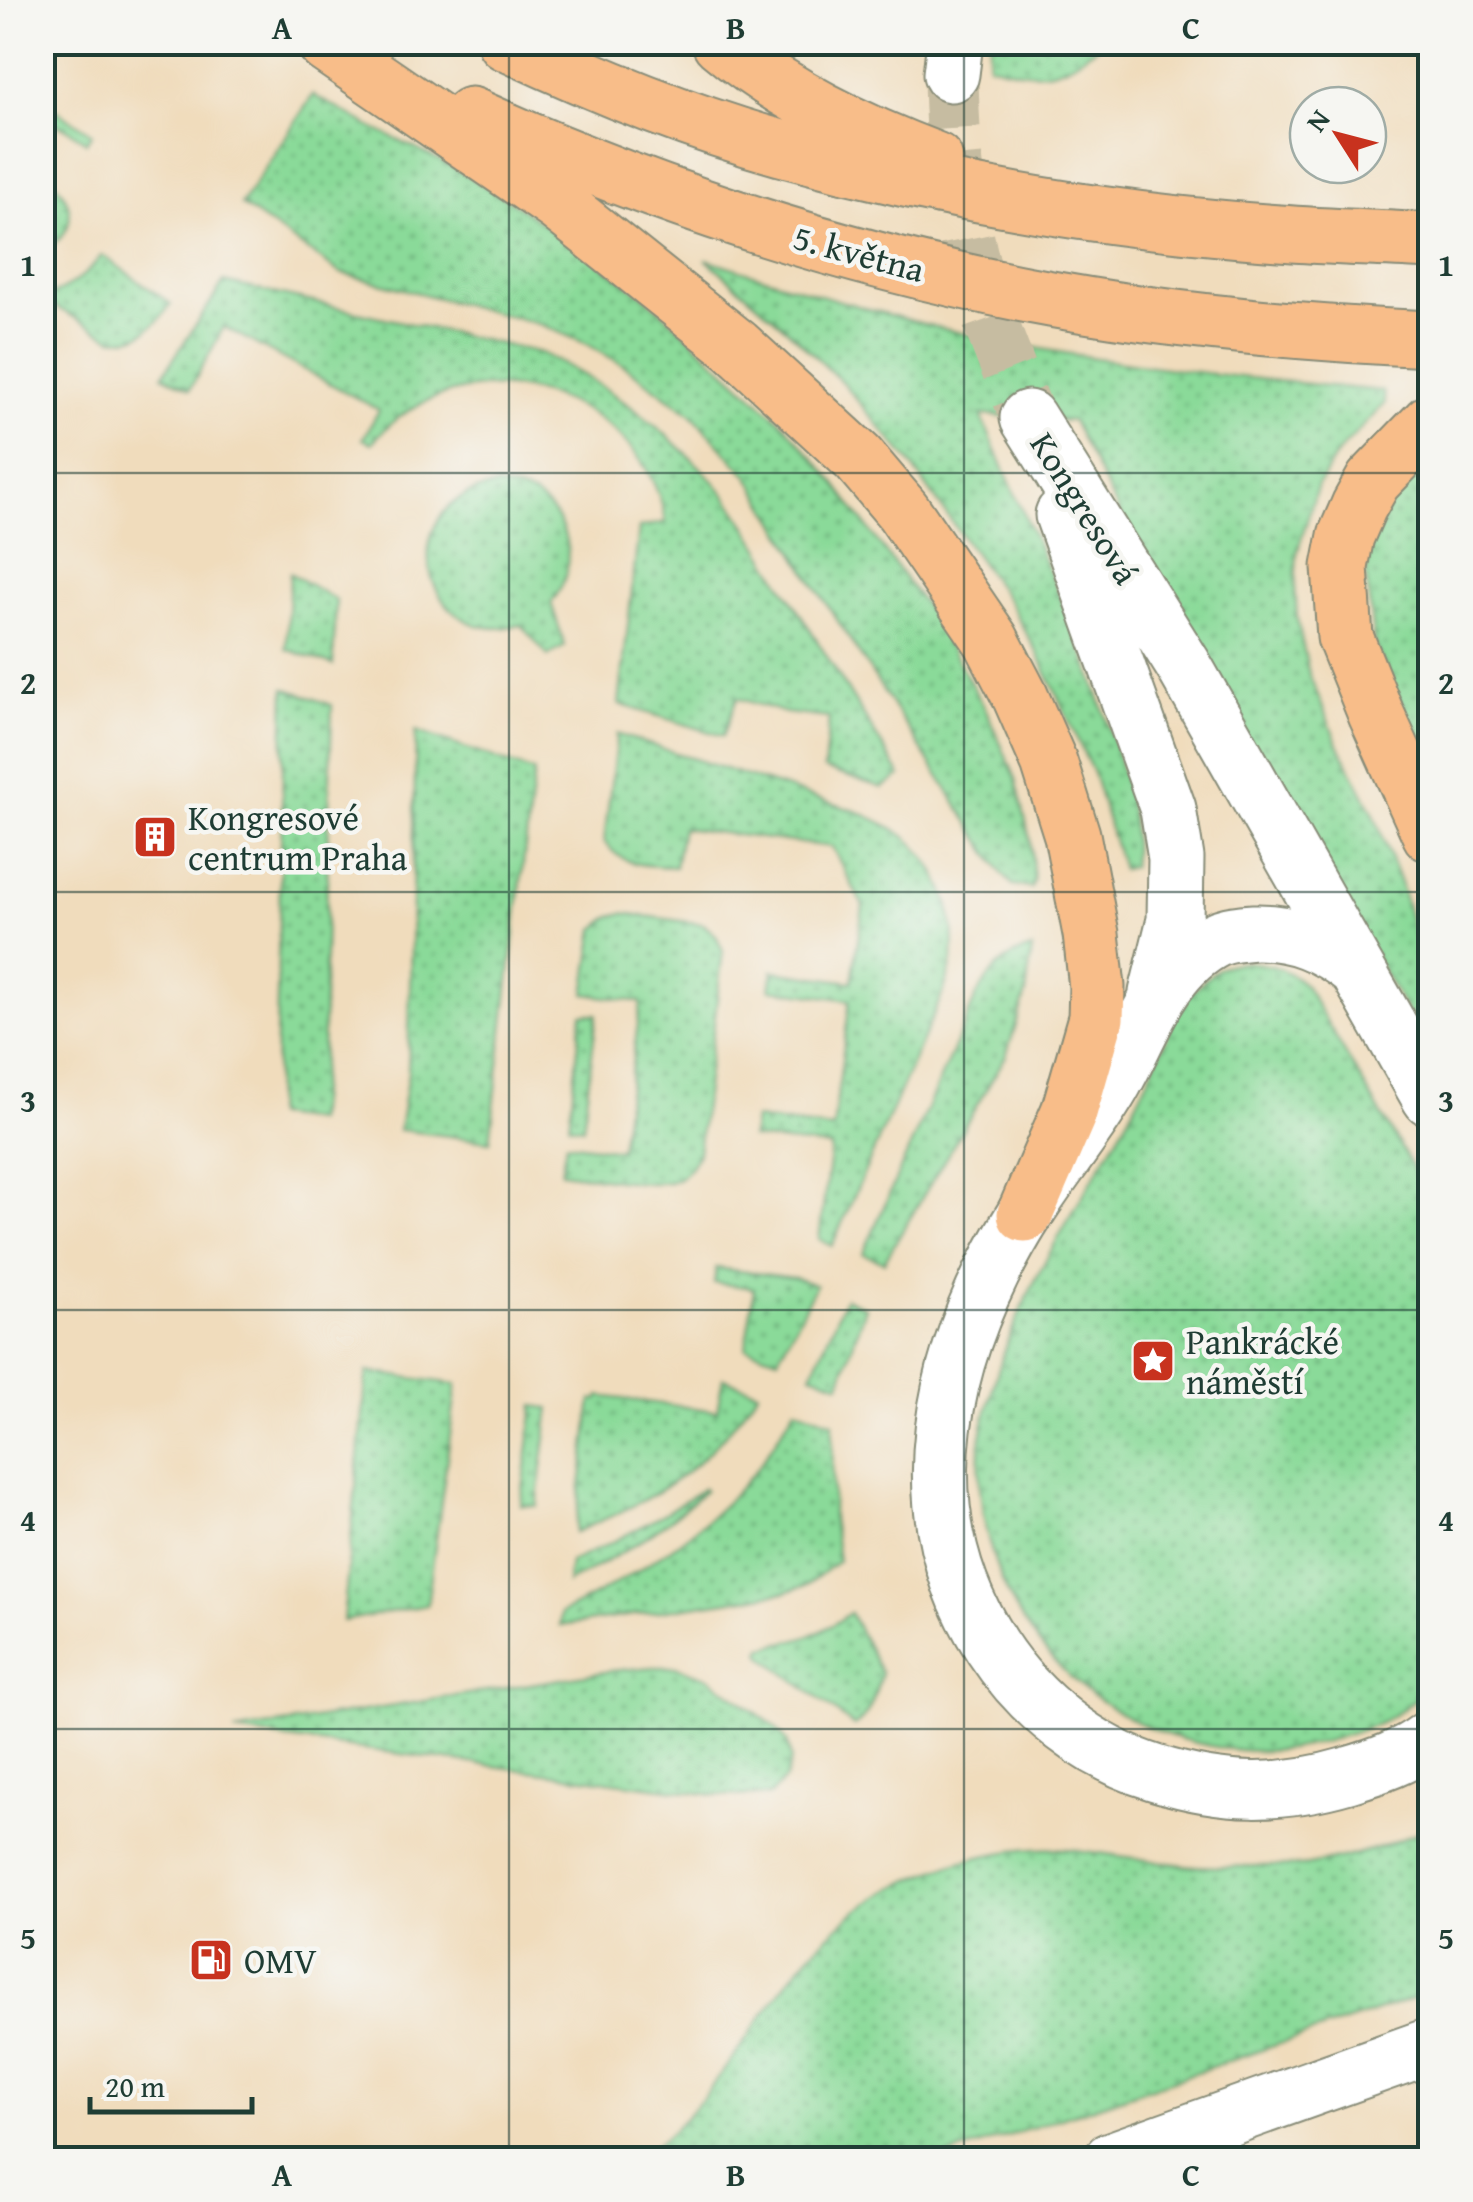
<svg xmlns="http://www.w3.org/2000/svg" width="1473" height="2202" viewBox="0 0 1473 2202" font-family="'Gentium Book Plus',serif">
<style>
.grass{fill:url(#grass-dots);stroke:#548c66;stroke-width:2.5}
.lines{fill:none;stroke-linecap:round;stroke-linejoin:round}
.minor-tunnel{stroke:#c6bca1;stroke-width:55;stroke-dasharray:55 28;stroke-linecap:butt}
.minor-casing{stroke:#888c78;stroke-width:59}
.major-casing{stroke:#888c78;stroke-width:59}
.minor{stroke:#fff;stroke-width:55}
.major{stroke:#f8bd89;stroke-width:55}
.grid{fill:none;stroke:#1f3d34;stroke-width:2.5;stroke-opacity:0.55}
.labels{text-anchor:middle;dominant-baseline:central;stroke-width:9;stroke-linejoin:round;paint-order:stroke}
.street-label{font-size:35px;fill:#1f3d34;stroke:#f6f6f2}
.poi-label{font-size:35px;fill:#1f3d34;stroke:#f6f6f2;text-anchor:start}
.neatline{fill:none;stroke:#1f3d34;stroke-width:4}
.grid-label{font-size:32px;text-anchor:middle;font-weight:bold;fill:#1f3d34}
</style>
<defs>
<pattern id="grass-dots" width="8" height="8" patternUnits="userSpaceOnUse" patternTransform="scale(2.5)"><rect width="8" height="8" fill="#8ada99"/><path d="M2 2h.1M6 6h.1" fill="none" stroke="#70b27e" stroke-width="1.8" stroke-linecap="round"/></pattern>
</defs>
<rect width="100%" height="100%" fill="#f6f6f2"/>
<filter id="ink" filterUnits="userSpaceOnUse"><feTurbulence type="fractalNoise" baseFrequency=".01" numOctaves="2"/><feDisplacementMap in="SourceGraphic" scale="20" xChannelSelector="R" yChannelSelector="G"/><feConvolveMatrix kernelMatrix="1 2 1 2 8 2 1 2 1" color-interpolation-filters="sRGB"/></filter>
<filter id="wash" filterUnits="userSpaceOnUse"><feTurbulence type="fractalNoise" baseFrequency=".0048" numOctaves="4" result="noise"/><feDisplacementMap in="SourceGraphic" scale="40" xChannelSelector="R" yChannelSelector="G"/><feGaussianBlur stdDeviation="2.25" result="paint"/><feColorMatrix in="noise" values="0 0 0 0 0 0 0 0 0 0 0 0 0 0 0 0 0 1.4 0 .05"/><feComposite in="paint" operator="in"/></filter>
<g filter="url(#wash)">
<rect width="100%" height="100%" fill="#f0dcbc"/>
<!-- grass -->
<path class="grass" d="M 990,43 L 990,42 L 1101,43 C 1058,77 1041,78 988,64 Z
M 313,95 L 371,127 L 447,164 L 512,202 L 643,295 L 784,424 L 835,483 L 932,616 L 986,710 L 1016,779 L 1030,839 L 1034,880 L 1031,888 L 1013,885 L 1003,875 L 812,581 L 749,477 L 691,414 L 625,366 L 585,343 L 539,324 L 341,273 L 241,205 Z
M 42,101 L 92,133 L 86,142 L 68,129 L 43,118 Z
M 42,172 C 74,193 83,232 43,250 Z
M 102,255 L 171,304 C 156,325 140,343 112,338 L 43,300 L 43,297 C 68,290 86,276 102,255 Z
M 706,259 C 797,288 889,318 984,338 C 1115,365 1249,379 1383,391 L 1385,403 L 1338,453 L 1318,485 L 1297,553 L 1295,585 L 1297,619 L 1309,674 L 1337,742 L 1373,812 L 1400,883 L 1430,991 L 1430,1051 L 1159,589 L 1072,421 L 981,415 C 1026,525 1082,631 1114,745 C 1126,784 1137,826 1132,867 L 1122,869 L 1093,773 L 1038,654 L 1008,601 L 908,460 L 842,382 L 788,330 Z
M 224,282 L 541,353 C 603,382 660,425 707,474 C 735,502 759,547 780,581 C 821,646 861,711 901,776 L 883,788 L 824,769 L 829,718 L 786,713 L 737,698 L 723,736 L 619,704 L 639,528 L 666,522 C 642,388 459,338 372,443 L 363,439 L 379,410 L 224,327 L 190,389 L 163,375 Z
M 1430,453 L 1430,468 L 1424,481 L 1420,499 L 1430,590 L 1430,769 L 1374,644 L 1366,576 L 1370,547 L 1394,494 Z
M 497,486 C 511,489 524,490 536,497 C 572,522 578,570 551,603 L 565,646 L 548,656 L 521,625 C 514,626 505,628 498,628 C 434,629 403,542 454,503 C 467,492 481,489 497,486 Z
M 290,573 L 336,600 L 333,665 L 286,649 Z
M 285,688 L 332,705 L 322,1063 L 316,1121 L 274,1116 Z
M 416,731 L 534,772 L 490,1141 L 399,1130 L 408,1073 Z
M 617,734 L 859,812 C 876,820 894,827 908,839 C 939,865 958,915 953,955 C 952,968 947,981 943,993 L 832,1246 L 819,1239 L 831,1147 L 751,1138 L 754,1119 L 833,1129 L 850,1000 L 770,989 L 773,971 L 852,982 L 863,906 L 832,847 L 682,828 L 675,867 C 644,865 625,868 604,842 Z
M 623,913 L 703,924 L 716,935 L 723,951 L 698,1153 C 693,1166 686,1176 672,1181 C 654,1188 584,1175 561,1172 L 566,1143 L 620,1150 L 641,1002 L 585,994 L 595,929 L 612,916 Z
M 1032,949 L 1026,994 L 1006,1056 L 884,1262 L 863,1254 L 977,995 C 992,971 1002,956 1032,949 Z
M 1240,962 C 1267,963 1285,967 1305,985 L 1430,1197 L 1430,1689 C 1416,1698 1402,1711 1387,1719 C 1352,1736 1293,1753 1255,1751 C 1086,1744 964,1605 981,1436 C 983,1424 987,1411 990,1399 C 1015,1295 1078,1207 1130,1115 C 1143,1090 1155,1065 1166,1040 C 1170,1031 1171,1019 1176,1011 C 1181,1001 1209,975 1219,968 C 1225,965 1234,964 1240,962 Z
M 582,1014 L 597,1014 L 583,1127 L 569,1125 Z
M 716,1268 L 795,1278 L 816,1285 L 778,1358 L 746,1348 L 754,1288 L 714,1283 Z
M 845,1298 L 865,1307 L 840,1384 L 812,1374 Z
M 367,1372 L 457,1384 L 427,1605 L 343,1621 Z
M 723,1378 L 758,1391 C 705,1470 661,1496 575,1532 L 592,1400 L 598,1400 L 600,1396 L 717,1411 Z
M 534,1406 L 550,1408 L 537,1506 L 521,1505 Z
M 795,1408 L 833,1422 L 832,1518 L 838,1561 L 807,1585 L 786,1592 L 560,1626 L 561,1613 C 632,1577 702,1535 753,1473 C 769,1453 782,1430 795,1408 Z
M 703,1488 L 705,1490 C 661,1531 620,1555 567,1583 L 570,1562 C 617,1541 661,1518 703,1488 Z
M 850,1613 L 881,1673 C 876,1691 871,1716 854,1726 L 764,1657 L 761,1652 L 763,1647 C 801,1639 817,1637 850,1613 Z
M 652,1667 L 677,1667 L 710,1678 L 774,1726 L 787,1741 L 791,1759 L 786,1778 L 769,1796 L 714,1795 L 234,1732 L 610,1671 Z
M 1430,1827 L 1430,1993 L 940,2159 L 639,2159 C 743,2085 777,1945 897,1886 C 948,1862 1009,1845 1066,1849 C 1109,1853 1151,1862 1194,1866 C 1216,1868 1240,1866 1262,1866 C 1277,1866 1293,1867 1308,1865 C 1350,1858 1391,1845 1430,1827 Z"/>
</g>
<g filter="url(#ink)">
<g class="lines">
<!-- minor-tunnel -->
<path class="minor-tunnel" d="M 951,74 C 952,138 957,202 973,265 C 986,317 1009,368 1028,418"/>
<defs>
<path id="minor" d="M 951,74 L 955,42
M 1028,418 L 1184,666 L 1430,1098
M 1063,515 L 1168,809 L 1176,858 L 1175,920 L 1157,993
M 1357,970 C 1326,945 1294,931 1254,932 C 1241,933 1228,934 1217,939 C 1156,969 1140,1043 1106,1096 C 1081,1137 1050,1174 1025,1214 C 942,1347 901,1507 992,1647 C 1030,1705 1089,1753 1156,1773 C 1224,1794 1280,1795 1348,1775 C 1378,1766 1405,1757 1430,1738
M 1111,2160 L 1430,2046"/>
<path id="major" d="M 505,42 C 590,82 690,123 781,148 C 943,193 1112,221 1279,233 C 1330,237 1380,238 1430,241
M 720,42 C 781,94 861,132 935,160
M 326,45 L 558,204 L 736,346 L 858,458 L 903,511 L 991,640 L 1020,696 L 1049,762 L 1072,835 L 1091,934 L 1097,987 L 1096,1018 L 1069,1112 L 1025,1214
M 471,115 C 648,195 834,256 1024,294 C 1158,320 1295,333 1430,339
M 1430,422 L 1373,481 L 1359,506 L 1346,536 L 1340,567 L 1345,637 L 1376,714 L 1430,834"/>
</defs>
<!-- minor casing -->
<use href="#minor" class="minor-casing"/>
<!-- major casing -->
<use href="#major" class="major-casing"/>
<!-- minor -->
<use href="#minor" class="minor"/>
<!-- major -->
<use href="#major" class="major"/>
</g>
</g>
<!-- grid -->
<path class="grid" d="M 509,42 L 509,2160M 964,42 L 964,2160M 42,473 L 1430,473M 42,892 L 1430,892M 42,1310 L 1430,1310M 42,1729 L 1430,1729"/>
<!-- icons -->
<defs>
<symbol id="building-square" viewBox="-11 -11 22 22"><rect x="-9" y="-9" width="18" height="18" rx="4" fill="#c8321e" stroke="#f6f6f2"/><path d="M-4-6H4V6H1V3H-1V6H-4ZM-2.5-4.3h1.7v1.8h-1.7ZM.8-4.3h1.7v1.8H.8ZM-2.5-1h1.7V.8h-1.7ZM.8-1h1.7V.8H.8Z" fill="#fff"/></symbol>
<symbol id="sight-square" viewBox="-11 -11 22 22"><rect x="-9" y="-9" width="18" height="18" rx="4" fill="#c8321e" stroke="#f6f6f2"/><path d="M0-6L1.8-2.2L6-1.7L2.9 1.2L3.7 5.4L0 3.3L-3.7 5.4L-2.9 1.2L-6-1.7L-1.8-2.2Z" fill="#fff"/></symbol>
<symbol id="fuel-square" viewBox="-11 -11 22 22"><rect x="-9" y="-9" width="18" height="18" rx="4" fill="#c8321e" stroke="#f6f6f2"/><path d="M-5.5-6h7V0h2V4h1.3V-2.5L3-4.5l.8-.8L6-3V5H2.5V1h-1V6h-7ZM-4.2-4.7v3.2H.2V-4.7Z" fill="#fff"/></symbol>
</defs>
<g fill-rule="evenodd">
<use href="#building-square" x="130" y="812" width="50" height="50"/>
<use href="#sight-square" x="1128" y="1336" width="50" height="50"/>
<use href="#fuel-square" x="186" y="1935" width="50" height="50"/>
</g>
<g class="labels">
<!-- street labels -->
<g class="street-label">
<text transform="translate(859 253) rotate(15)">5. května</text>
<text transform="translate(1085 508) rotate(58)">Kongresová</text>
</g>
<!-- poi labels -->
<g class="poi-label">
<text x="188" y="817">Kongresové<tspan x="188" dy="40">centrum Praha</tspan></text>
<text x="1186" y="1341">Pankrácké<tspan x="1186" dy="40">náměstí</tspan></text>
<text x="244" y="1960">OMV</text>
</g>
</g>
<!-- margin -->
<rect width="1473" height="2202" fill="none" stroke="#f6f6f2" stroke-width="110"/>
<!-- north arrow -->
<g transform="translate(1338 135) rotate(306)"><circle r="48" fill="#f6f6f2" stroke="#a0aca6" stroke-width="2.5"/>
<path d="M0-8L18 38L0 25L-18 38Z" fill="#c8321e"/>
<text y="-15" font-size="28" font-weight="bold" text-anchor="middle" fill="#1f3d34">N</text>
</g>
<!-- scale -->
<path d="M90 2097v15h162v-15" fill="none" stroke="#1f3d34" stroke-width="5"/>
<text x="105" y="2097" font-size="30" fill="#1f3d34" stroke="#f6f6f2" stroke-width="8" paint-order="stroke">20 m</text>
<rect x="55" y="55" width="1363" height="2092" class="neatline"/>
<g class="grid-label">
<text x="282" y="39">A</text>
<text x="736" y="39">B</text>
<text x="1191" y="39">C</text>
<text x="28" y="276">1</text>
<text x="1446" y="276">1</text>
<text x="28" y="694">2</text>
<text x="1446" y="694">2</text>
<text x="28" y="1112">3</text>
<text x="1446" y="1112">3</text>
<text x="28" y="1531">4</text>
<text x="1446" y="1531">4</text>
<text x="28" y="1949">5</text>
<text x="1446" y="1949">5</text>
<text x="282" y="2186">A</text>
<text x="736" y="2186">B</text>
<text x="1191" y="2186">C</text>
</g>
</svg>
